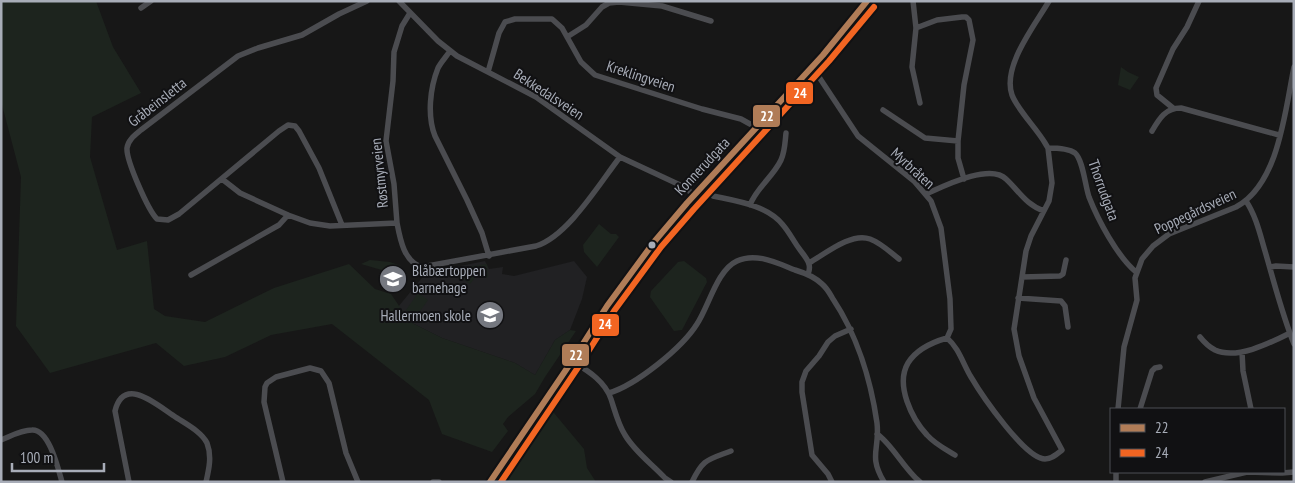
<svg xmlns="http://www.w3.org/2000/svg" width="1295" height="483" viewBox="0 0 1295 483" font-family="'PT Sans Narrow',sans-serif">
<style>
.built{fill:#212123}
.green{fill:#1d241e}
.lines{fill:none;stroke-linecap:round;stroke-linejoin:round}
.minor{stroke:#4b4c50;stroke-width:5.5}
.major{stroke:#4d4f52;stroke-width:8}
.bus-1-casing{stroke:#111113;stroke-width:10}
.bus-2-casing{stroke:#111113;stroke-width:10}
.bus-1{stroke:#b07c57;stroke-width:6}
.bus-2{stroke:#f26522;stroke-width:6}
.bus-dot{fill:#a8adb8;stroke:#111113;stroke-width:2}
.labels{text-anchor:middle;dominant-baseline:central;stroke-width:4;stroke-linejoin:round;paint-order:stroke}
.street-label{font-size:15px;fill:#a8adb8;stroke:#111113}
.poi-label{font-size:15px;fill:#a8adb8;stroke:#111113;text-anchor:start}
.line-badge{stroke:#111113;stroke-width:2}
.badge-label{font-size:14px;text-anchor:middle;font-weight:bold;fill:#fff}
</style>
<rect width="100%" height="100%" fill="#171717"/>
<!-- built -->
<path class="built" d="M 485,261 L 489,269 L 503,267 L 502,274 L 514,276 L 574,261 L 587,277 L 582,299 L 570,330 L 555,340 L 535,375 L 515,363 L 442,338 L 410,322 L 398,307 L 426,273 Z"/>
<!-- green -->
<path class="green" d="M 1,1 L 96,1 L 113,47 L 141,93 L 92,117 L 90,157 L 117,250 L 147,241 L 154,309 L 165,316 L 205,322 L 274,288 L 349,264 L 375,289 L 391,294 L 410,322 L 442,338 L 515,363 L 535,375 L 555,340 L 570,330 L 576,331 L 545,377 L 535,394 L 508,417 L 503,424 L 508,431 L 492,452 L 442,434 L 429,400 L 332,324 L 271,335 L 225,357 L 184,366 L 156,343 L 50,373 L 16,326 L 21,177 L 1,101 Z
M 1121,67 L 1128,72 L 1139,77 L 1130,90 L 1118,85 Z
M 599,224 L 611,234 L 616,234 L 619,237 L 597,267 L 584,252 L 583,245 Z
M 370,260 L 390,262 L 401,266 L 392,273 L 361,264 Z
M 684,261 L 706,278 L 707,282 L 682,330 L 674,331 L 650,297 L 651,291 L 678,262 Z
M 487,264 L 488,277 L 486,278 L 479,273 L 470,284 L 454,272 L 457,268 Z
M 418,293 L 428,300 L 416,317 L 406,310 Z
M 549,407 L 584,449 L 587,468 L 596,482 L 502,482 Z"/>
<g class="lines">
<!-- minor -->
<path class="minor" d="M 399,1 L 438,41 L 457,56 L 536,97 L 620,157 L 680,185 L 695,195
M 913,1 L 916,28 L 912,67 L 920,103
M 141,8 L 151,1
M 916,28 L 937,20 L 962,17 L 966,17 L 969,20 L 973,40 L 964,85 L 958,141 L 958,158 L 964,179
M 567,37 L 586,25 L 602,7 L 609,3 L 619,2 L 662,6 L 711,21
M 450,51 C 446,57 441,62 438,68 C 430,88 427,116 435,136 L 467,200 L 482,233 L 489,256
M 811,68 L 819,77 L 858,136 L 914,181 L 931,201 L 941,228 L 950,299 L 951,329 L 947,338 C 933,342 916,350 908,363 C 895,385 912,419 927,435 C 935,444 945,449 955,455
M 488,72 L 499,33 L 505,22 L 515,19 L 552,19 L 562,28 L 581,62 L 595,75 L 702,109 L 741,119 L 750,124 L 756,128
M 1173,108 L 1157,95 L 1156,88 L 1173,49 L 1187,27 L 1199,1
M 883,110 L 925,138 L 958,141
M 1152,131 C 1159,119 1165,108 1181,108 L 1279,135
M 1048,148 C 1056,148 1068,148 1075,153 C 1083,160 1085,185 1089,197 C 1098,220 1117,256 1136,272
M 222,179 L 240,193 L 288,215 L 310,223 L 330,226 L 397,223 L 394,184 L 386,141 L 393,81 L 394,52 L 402,26 L 410,13
M 926,194 C 944,186 990,163 1006,179 C 1019,191 1026,205 1044,211
M 713,196 C 736,201 767,205 783,225 C 789,232 793,240 798,247 C 804,256 813,263 808,274
M 1246,201 C 1256,216 1260,234 1265,251 C 1274,282 1282,314 1294,344
M 750,205 C 757,187 773,177 781,160 C 785,151 785,142 786,133
M 397,223 C 400,239 404,262 422,267 L 536,246 C 568,236 599,184 620,157
M 342,225 L 319,168 L 299,131 L 295,126 L 288,125 L 279,131 L 179,214 L 168,220 L 157,219 C 148,210 126,160 127,148 C 128,140 135,135 141,130 L 238,56 L 258,48 L 302,35 L 339,14 L 367,1
M 809,263 C 825,254 851,232 870,239 C 881,243 890,252 899,259
M 1270,267 L 1276,266 L 1294,267
M 191,275 L 279,225 L 288,215
M 1022,277 L 1060,276 L 1063,274 L 1066,260
M 1018,298 L 1061,301 L 1065,306 L 1068,327
M 1200,337 C 1204,342 1209,347 1215,350 C 1237,360 1270,343 1290,333
M 947,338 C 959,348 963,364 971,377 C 981,394 1025,459 1045,459 C 1052,459 1057,454 1062,450 L 1034,398 L 1019,356 L 1014,329 L 1026,251 L 1031,236 L 1049,201 L 1052,183 L 1048,148 L 1045,143 C 1037,129 1017,109 1012,95 C 1002,66 1035,25 1049,1
M 1242,352 L 1243,371 L 1251,409
M 572,361 C 588,371 605,381 611,399 C 615,411 618,424 625,435 C 635,452 652,464 665,478 L 671,482
M 609,393 C 636,385 682,348 697,324 C 709,306 717,270 737,261 C 756,252 777,263 795,270 C 805,273 815,277 822,284 C 827,288 830,294 833,299 C 857,335 871,381 877,423 C 880,450 868,455 884,482
M 1118,409 L 1124,347 L 1137,300 L 1135,278 L 1142,259 L 1153,246 L 1169,234 L 1236,207 C 1279,184 1285,111 1294,67
M 1140,409 L 1152,371 L 1155,368 L 1160,367
M 877,434 C 892,444 904,469 920,482
M 1,440 C 11,436 21,430 32,430 C 49,429 58,468 62,482
M 1116,472 L 1116,482
M 129,482 L 115,411 C 124,375 157,405 174,416 C 184,423 201,431 207,443 C 212,456 209,469 206,482
M 283,482 L 264,402 L 265,387 L 267,383 L 276,377 L 310,368 L 321,371 L 329,383 L 346,453 L 358,482
M 433,482 L 439,482
M 692,482 C 703,459 707,460 731,451
M 832,482 L 828,474 L 812,455 L 802,392 L 802,382 L 806,371 L 819,356 L 828,342 L 835,336 L 851,329
M 1205,482 L 1247,472 L 1282,473 L 1294,472"/>
<!-- major -->
<path class="major" d="M 505,467 L 526,438
M 490,482 L 572,361 L 607,306 L 654,242 L 687,203 L 823,55 L 867,1"/>
<defs>
<path id="bus-1" d="M 490,482 L 572,361 L 607,306 L 654,242 L 687,203 L 823,55 L 867,1"/>
<path id="bus-2" d="M 501,482 L 579,366 L 614,311 L 661,247 L 694,209 L 829,61 L 874,7"/>
</defs>
<!-- bus-1 casing -->
<use href="#bus-1" class="bus-1-casing"/>
<!-- bus-2 casing -->
<use href="#bus-2" class="bus-2-casing"/>
<!-- bus-1 -->
<use href="#bus-1" class="bus-1"/>
<!-- bus-2 -->
<use href="#bus-2" class="bus-2"/>
</g>
<!-- icons -->
<defs>
<symbol id="school-disc" viewBox="-11 -11 22 22"><circle r="9.5" fill="#757880" stroke="#111113"/><path d="M0-5L7-2L0 1L-7-2ZM-4 1L0 2.5L4 1V4Q0 6-4 4Z" fill="#fff"/></symbol>
</defs>
<g fill-rule="evenodd">
<use href="#school-disc" x="377" y="263" width="32" height="32"/>
<use href="#school-disc" x="474" y="299" width="32" height="32"/>
</g>
<!-- markers -->
<circle class="bus-dot" cx="652" cy="245" r="4.5"/>
<g class="labels">
<!-- street labels -->
<g class="street-label">
<text transform="translate(641 76) rotate(18)">Kreklingveien</text>
<text transform="translate(549 94) rotate(33)">Bekkedalsveien</text>
<text transform="translate(157 102) rotate(-38)">Gråbeinsletta</text>
<text transform="translate(702 166) rotate(-47)">Konnerudgata</text>
<text transform="translate(913 168) rotate(42)">Myrbråten</text>
<text transform="translate(379 173) rotate(-96)">Røstmyrveien</text>
<text transform="translate(1104 190) rotate(70)">Thorrudgata</text>
<text transform="translate(1195 211) rotate(-25)">Poppegårdsveien</text>
</g>
<!-- poi labels -->
<g class="poi-label">
<text x="412" y="270">Blåbærtoppen<tspan x="412" dy="17">barnehage</tspan></text>
<text x="471" y="315" text-anchor="end">Hallermoen skole</text>
</g>
</g>
<g class="line-badge">
<rect x="785" y="81" width="29" height="24" rx="5" fill="#f26522"/>
<rect x="752" y="104" width="29" height="24" rx="5" fill="#b07c57"/>
<rect x="591" y="313" width="29" height="24" rx="5" fill="#f26522"/>
<rect x="561" y="343" width="29" height="24" rx="5" fill="#b07c57"/>
</g>
<g class="badge-label">
<text x="800" y="98">24</text>
<text x="767" y="121">22</text>
<text x="605" y="329">24</text>
<text x="576" y="360">22</text>
</g>
<!-- border -->
<rect width="1295" height="483" fill="none" stroke="#a8adb8" stroke-width="5"/>
<!-- legend -->
<rect x="1110" y="408" width="175" height="65" fill="#111113" stroke="#4d4f55"/>
<rect x="1120" y="424" width="25" height="8" fill="#b07c57" stroke="#4d4f55"/>
<text x="1155" y="433" font-size="15" fill="#a8adb8">22</text>
<rect x="1120" y="449" width="25" height="8" fill="#f26522" stroke="#4d4f55"/>
<text x="1155" y="458" font-size="15" fill="#a8adb8">24</text>
<!-- scale -->
<path d="M12 463v8h92v-8" fill="none" stroke="#a8adb8" stroke-width="2.5"/>
<text x="20" y="463" font-size="15" fill="#a8adb8" stroke="#111113" stroke-width="4" paint-order="stroke">100 m</text>
</svg>
